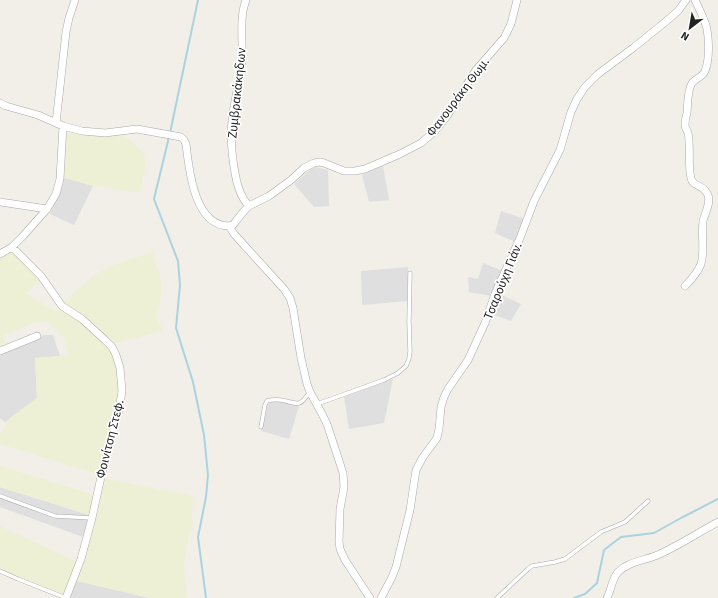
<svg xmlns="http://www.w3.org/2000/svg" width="718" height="598" viewBox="0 0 718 598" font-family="'Source Sans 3',sans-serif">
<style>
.residential{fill:#e0dfdf}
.farmland{fill:#eef0d5}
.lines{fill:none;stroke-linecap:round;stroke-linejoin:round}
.stream{stroke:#aad3df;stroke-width:2}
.lane-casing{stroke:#a9a9a9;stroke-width:4.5}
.street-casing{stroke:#a9a9a9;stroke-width:8}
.lane{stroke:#fff;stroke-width:3.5}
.street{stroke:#fff;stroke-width:7}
.labels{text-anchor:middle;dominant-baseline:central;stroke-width:3.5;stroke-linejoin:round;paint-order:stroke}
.street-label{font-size:13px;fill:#222;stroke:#fff}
</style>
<rect width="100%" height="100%" fill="#f2efe9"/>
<!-- residential -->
<path class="residential" d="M 383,166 L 389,200 L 369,202 L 362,175 Z
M 315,167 L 328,170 L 329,206 L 314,207 L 294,184 L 312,168 Z
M 62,177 L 93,186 L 74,225 L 50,214 L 58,194 Z
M 501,211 L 525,219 L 515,242 L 495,233 Z
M 483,263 L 503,271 L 491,296 L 469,292 L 468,277 L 478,279 Z
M 408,267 L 407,301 L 362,305 L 361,271 Z
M 499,294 L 521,304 L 511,321 L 492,314 Z
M 44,335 L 53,335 L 60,356 L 35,358 L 37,398 L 5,422 L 0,418 L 0,353 Z
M 393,379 L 384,423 L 349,429 L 344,397 Z
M 271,401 L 288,403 L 299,406 L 289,439 L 261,431 L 268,404 Z
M 0,487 L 89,515 L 83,537 L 0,507 Z
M 77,581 L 150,598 L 69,598 Z"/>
<!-- farmland -->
<path class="farmland" d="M 70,133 L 91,136 L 122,135 L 130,140 L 144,154 L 146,163 L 140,193 L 93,186 L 62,177 L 65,137 Z
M 13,250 L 42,280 L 26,293 L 56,312 L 59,308 L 82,321 L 97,333 L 115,355 L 118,378 L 119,403 L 100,475 L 0,444 L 0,434 L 4,430 L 5,422 L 37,398 L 35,358 L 60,356 L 68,357 L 64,338 L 48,324 L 50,321 L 33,323 L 3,336 L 7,346 L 0,349 L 0,258 Z
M 152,252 L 159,272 L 162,285 L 160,304 L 158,309 L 156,317 L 160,324 L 162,331 L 112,344 L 109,339 L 89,321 L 62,304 L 73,293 L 93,276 L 113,265 Z
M 0,466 L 95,495 L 89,515 L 0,487 Z
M 104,478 L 192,496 L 193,505 L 191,511 L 193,521 L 193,527 L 189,536 L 184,563 L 185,577 L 187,598 L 150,598 L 77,581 L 83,562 Z
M 0,526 L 77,562 L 64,596 L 18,578 L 0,570 Z"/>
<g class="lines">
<!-- stream -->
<path class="stream" d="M 170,133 L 198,0
M 169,137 L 154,199 L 178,261 L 180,285 L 176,328 L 193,382 L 204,435 L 208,475 L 206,497 L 198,537 L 206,598
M 574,598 L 585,594 L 597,583 L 604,550 L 621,537 L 654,533 L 681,518 L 718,499"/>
<defs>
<path id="lane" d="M 317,404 L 384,380 L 398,373 L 406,366 L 409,359 L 410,351 L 409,322 L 410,273
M 261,427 L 265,405 L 267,401 C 273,399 281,400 286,401 C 290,402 295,404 299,403 C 304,402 306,395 310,393
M 0,496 L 55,516 L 92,518
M 0,571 L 18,579 L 66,598
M 497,598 L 528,569 L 532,566 L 555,562 L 565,559 L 601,532 L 625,522 L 648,501"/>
<path id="street" d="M 246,0 C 239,18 243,41 242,61 C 240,81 234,101 232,121 C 230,138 232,156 235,173 C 237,185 240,197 249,206
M 0,103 L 6,106 L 38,115 L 63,126 L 82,131 L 105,133 L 137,129 L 181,137 L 184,140 L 186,144 C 189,169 194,226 229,226
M 56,123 L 66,32 L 69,18 L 75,0
M 0,202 L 47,209
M 229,226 L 234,234 L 284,289 L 290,298 L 293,308 L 301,358 L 307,384 L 310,392 L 321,412 L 327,424 L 343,473 L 344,487 L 340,509 L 339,542 L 340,549 L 345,560 L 370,598
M 229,226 L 233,225 L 236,221 L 244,211 L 249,206 L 269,196 L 291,180 L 304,168 L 314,163 L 320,162 L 324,163 L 344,171 L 355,171 L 365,169 L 400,154 L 421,143 L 434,132 L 447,116 L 476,70 L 504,38 L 511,24 L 517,0
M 12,247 L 41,276 L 62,306 L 82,319 L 105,340 L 112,347 L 116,355 L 120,368 L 122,391 L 119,410 L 103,468 L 92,518 L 81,559 L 66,598
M 0,254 L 12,247 L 23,236 L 47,209 L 56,194 L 60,179 L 63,126
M 685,286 C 691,280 698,272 701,264 C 705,252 701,235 703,221 C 705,213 711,203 708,195 C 704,185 696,187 692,181 C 688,174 690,151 689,142 C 689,139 689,136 688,133 C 687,130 685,128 685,125 C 685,121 686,116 687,113 C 688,103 687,91 692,83 C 696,78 703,77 705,71 C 710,59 709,37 706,25 C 703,17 699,8 695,0
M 0,351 L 37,336
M 381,598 L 392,577 L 396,567 L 410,510 L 416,470 L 423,457 L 437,438 L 439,429 L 441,407 L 444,397 L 448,389 L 468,360 L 485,323 L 495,294 L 520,238 L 534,201 L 560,150 L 571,112 L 577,99 L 585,87 L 598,74 L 633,48 L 664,23 L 678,11 L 686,0
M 607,598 C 611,590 612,579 618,572 C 628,562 642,561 655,556 C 677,547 697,533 718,522"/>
</defs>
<!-- lane casing -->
<use href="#lane" class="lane-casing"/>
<!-- street casing -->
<use href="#street" class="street-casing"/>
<!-- lane -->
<use href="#lane" class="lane"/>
<!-- street -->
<use href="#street" class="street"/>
</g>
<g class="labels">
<!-- street labels -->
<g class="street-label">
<text transform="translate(237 93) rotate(-84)">Ζυμβρακάκηδων</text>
<text transform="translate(458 97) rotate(-53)">Φανουράκη Θωμ.</text>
<text transform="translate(503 281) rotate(-68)">Τσαρούχη Γιάν.</text>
<text transform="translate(110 439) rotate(-76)">Φοινίτση Στεφ.</text>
</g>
</g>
<!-- north arrow -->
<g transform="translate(690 28) rotate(211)" stroke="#ffffff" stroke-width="3" paint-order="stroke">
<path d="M0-3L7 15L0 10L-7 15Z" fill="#222222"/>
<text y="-6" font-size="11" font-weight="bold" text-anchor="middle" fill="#222222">N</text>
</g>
</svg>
